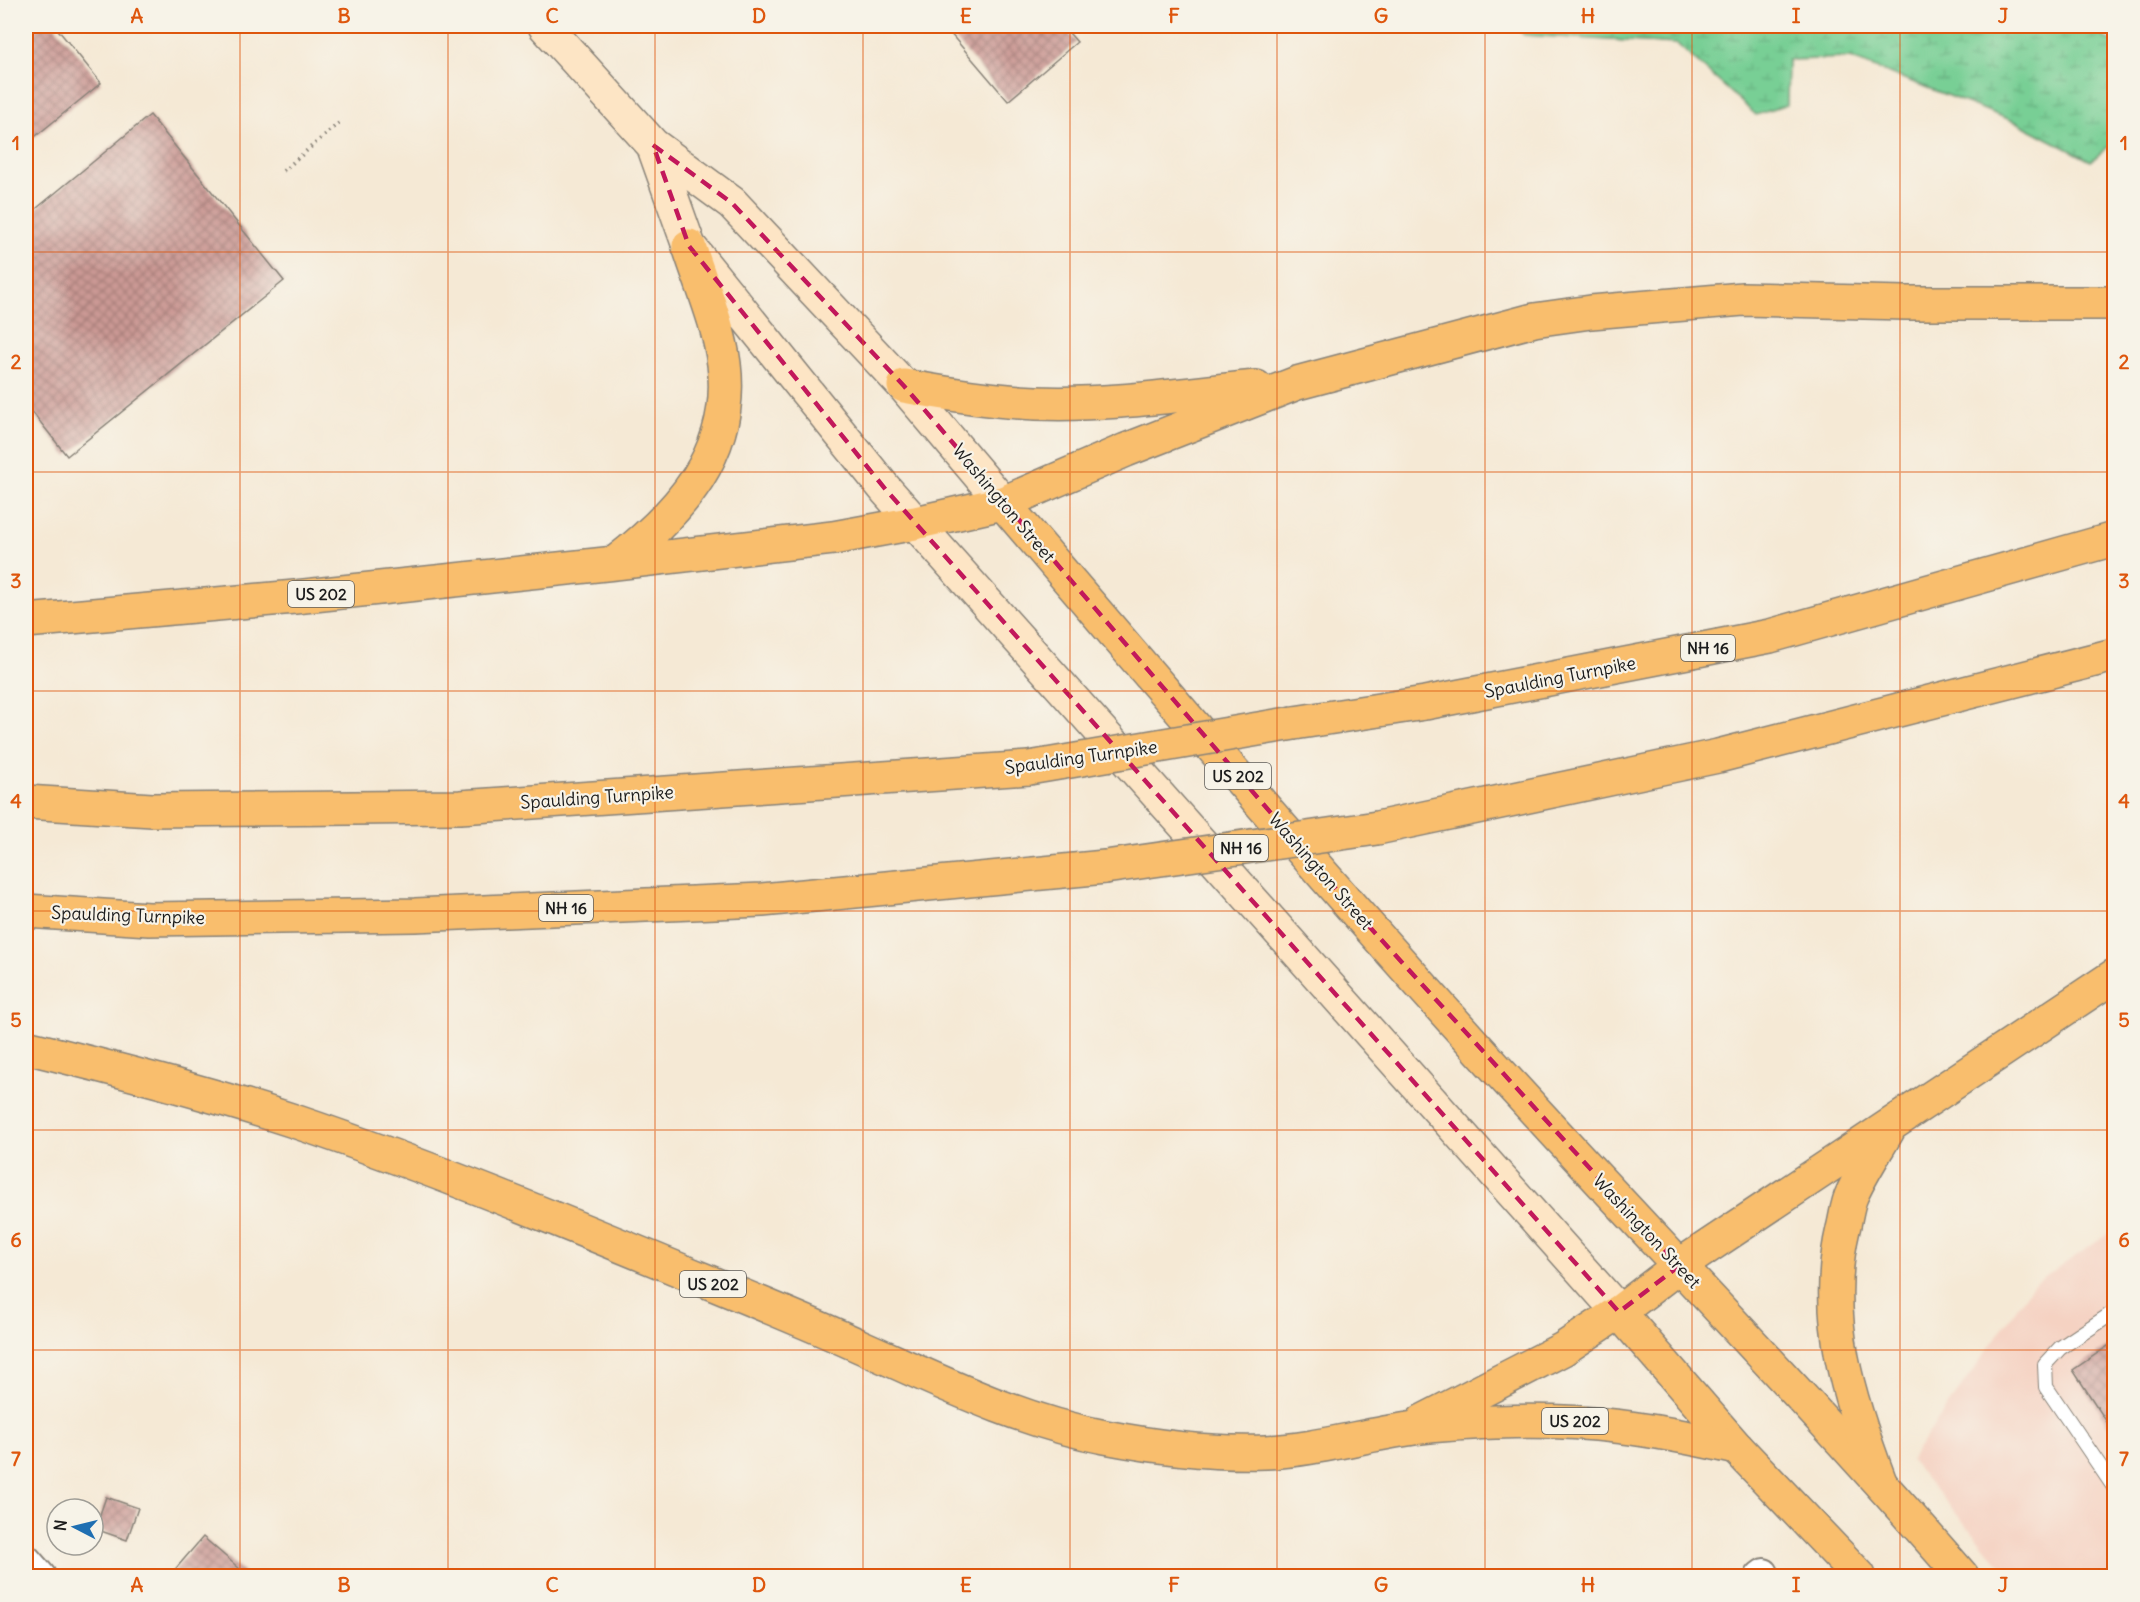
<svg xmlns="http://www.w3.org/2000/svg" width="2140" height="1602" viewBox="0 0 2140 1602" font-family="Delius,sans-serif">
<style>
.built{fill:#f5d2c2}
.wetland{fill:url(#wetland-marsh);stroke:#4a7658;stroke-width:1.5}
.building{fill:url(#building-cross-hatch)}
.lines{fill:none;stroke-linecap:round;stroke-linejoin:round}
.lane-casing{stroke:#888278;stroke-width:16}
.street-casing{stroke:#888278;stroke-width:32}
.secondary-casing{stroke:#888278;stroke-width:36}
.primary-casing{stroke:#888278;stroke-width:36}
.highway-casing{stroke:#888278;stroke-width:36}
.path{stroke:#888278;stroke-width:4;stroke-dasharray:1.5 4.5;stroke-linecap:butt}
.lane{stroke:#fff;stroke-width:14}
.street{stroke:#fff;stroke-width:28}
.secondary{stroke:#fde5c5;stroke-width:33}
.primary{stroke:#f9be6d;stroke-width:33}
.highway{stroke:#f9be6d;stroke-width:33}
.highway-bridge-casing{stroke:#888278;stroke-width:36;stroke-linecap:butt}
.highway-bridge{stroke:#f9be6d;stroke-width:33}
.marked{fill:none;stroke:#c2185b;stroke-width:4.5;stroke-dasharray:12 8;stroke-linejoin:round}
.grid{fill:none;stroke:#de560d;stroke-width:1.5;stroke-opacity:0.55}
.labels{text-anchor:middle;dominant-baseline:central;stroke-width:4.5;stroke-linejoin:round;paint-order:stroke}
.shield{fill:#f7f3e8;stroke:#5e5c59;stroke-width:1.5}
.shield-label{font-size:16px;font-weight:bold;fill:#1c1c1c}
.street-label{font-size:18px;fill:#1c1c1c;stroke:#f7f3e8}
.neatline{fill:none;stroke:#de560d;stroke-width:2}
.grid-label{font-size:20px;text-anchor:middle;font-weight:bold;fill:#de560d}
</style>
<defs>
<pattern id="wetland-marsh" width="20" height="14" patternUnits="userSpaceOnUse" patternTransform="scale(1.5)"><rect width="20" height="14" fill="#78cf95"/><path d="M1 5h8M5 5V1M11 12h8M15 12V8" fill="none" stroke="#67b180"/></pattern>
<pattern id="building-cross-hatch" width="8" height="8" patternUnits="userSpaceOnUse" patternTransform="scale(1.5)"><rect width="8" height="8" fill="#cb9994"/><path d="M0 0l8 8M0 8l8-8" fill="none" stroke="#a47c78"/></pattern>
</defs>
<rect width="100%" height="100%" fill="#f7f3e8"/>
<filter id="ink" filterUnits="userSpaceOnUse"><feTurbulence type="fractalNoise" baseFrequency=".0167" numOctaves="2"/><feDisplacementMap in="SourceGraphic" scale="12" xChannelSelector="R" yChannelSelector="G"/><feConvolveMatrix kernelMatrix="1 2 1 2 8 2 1 2 1" color-interpolation-filters="sRGB"/></filter>
<filter id="wash" filterUnits="userSpaceOnUse"><feTurbulence type="fractalNoise" baseFrequency=".008" numOctaves="4" result="noise"/><feDisplacementMap in="SourceGraphic" scale="24" xChannelSelector="R" yChannelSelector="G"/><feGaussianBlur stdDeviation="1.35" result="paint"/><feColorMatrix in="noise" values="0 0 0 0 0 0 0 0 0 0 0 0 0 0 0 0 0 1.4 0 .05"/><feComposite in="paint" operator="in"/></filter>
<g filter="url(#wash)">
<rect width="100%" height="100%" fill="#f5e9d5"/>
<!-- built -->
<path class="built" d="M 2114,1230 L 2114,1576 L 2010,1576 L 1910,1460 L 2033,1285 Z"/>
<!-- wetland -->
<path class="wetland" d="M 1513,26 L 2091,26 L 2104,38 L 2114,41 L 2114,142 L 2091,161 L 2016,122 L 1850,58 L 1788,60 L 1787,105 L 1756,115 L 1677,44 L 1524,35 Z"/>
<g id="blocks">
<!-- building -->
<path class="building" d="M 26,26 L 55,26 L 101,83 L 26,144 Z
M 944,26 L 1063,26 L 1077,42 L 1008,101 Z
M 150,115 L 284,281 L 67,456 L 26,404 L 26,217 Z
M 2111,1344 L 2114,1349 L 2114,1433 L 2073,1370 Z
M 106,1497 L 138,1508 L 127,1540 L 95,1529 Z
M 203,1537 L 248,1576 L 176,1576 L 172,1573 Z"/>
</g>
</g>
<g filter="url(#ink)">
<use href="#blocks" fill-opacity="0" stroke="#888278" stroke-width="1.5"/>
<g class="lines">
<defs>
<path id="lane" d="M 2114,1312 L 2060,1348 L 2045,1364 L 2046,1387 L 2114,1487"/>
<path id="street" d="M 26,1559 L 41,1576
M 1760,1576 L 1764,1573"/>
<path id="secondary" d="M 545,26 L 653,145 L 732,203 L 904,386 L 1003,503
M 653,145 L 689,246 L 886,490 L 1619,1312"/>
<path id="primary" d="M 1003,503 C 1158,685 1313,866 1473,1043 C 1635,1222 1804,1394 1962,1576
M 1619,1312 L 1737,1448 L 1859,1576"/>
<path id="highway" d="M 904,386 C 947,394 991,401 1036,403 C 1109,406 1184,394 1256,387
M 615,563 C 679,513 735,453 724,364 C 719,324 701,284 689,246
M 26,621 L 295,597 L 615,563 L 833,538 L 915,523 L 1003,503 L 1126,450 L 1297,383 L 1534,320 L 1591,312 L 1743,299 L 1905,303 L 2114,303
M 1294,723 L 1425,703 L 1770,636 L 2114,539
M 26,802 L 152,810 L 460,807 L 1029,768
M 1377,828 L 1718,756 L 2114,655
M 26,911 L 149,919 L 415,915 L 762,900 L 1105,867
M 26,1047 C 116,1069 206,1092 294,1121 C 433,1168 569,1224 704,1280 C 757,1302 810,1323 862,1347 C 941,1382 1019,1421 1105,1437 C 1157,1447 1213,1454 1266,1452 C 1314,1450 1360,1436 1408,1429 C 1437,1424 1468,1423 1497,1422 C 1584,1418 1653,1429 1737,1448
M 1423,1421 L 1563,1349 L 1619,1312 L 1679,1266 L 2114,976
M 1880,1482 C 1849,1400 1822,1317 1843,1229 C 1846,1218 1847,1204 1852,1194 C 1862,1172 1876,1151 1888,1130"/>
</defs>
<!-- lane casing -->
<use href="#lane" class="lane-casing"/>
<!-- street casing -->
<use href="#street" class="street-casing"/>
<!-- secondary casing -->
<use href="#secondary" class="secondary-casing"/>
<!-- primary casing -->
<use href="#primary" class="primary-casing"/>
<!-- highway casing -->
<use href="#highway" class="highway-casing"/>
<!-- path -->
<path class="path" d="M 283,171 L 339,123"/>
<!-- lane -->
<use href="#lane" class="lane"/>
<!-- street -->
<use href="#street" class="street"/>
<!-- secondary -->
<use href="#secondary" class="secondary"/>
<!-- primary -->
<use href="#primary" class="primary"/>
<!-- highway -->
<use href="#highway" class="highway"/>
<defs>
<path id="highway-bridge" d="M 1029,768 L 1294,723
M 1105,867 L 1377,828"/>
</defs>
<!-- highway-bridge casing -->
<use href="#highway-bridge" class="highway-bridge-casing"/>
<!-- highway-bridge -->
<use href="#highway-bridge" class="highway-bridge"/>
</g>
</g>
<!-- marked area -->
<path class="marked" d="M 653,145 L 732,203 L 904,386 L 1356,912 L 1679,1266 L 1619,1312 L 886,490 L 689,246 Z"/>
<!-- grid -->
<path class="grid" d="M 240,26 L 240,1576M 448,26 L 448,1576M 655,26 L 655,1576M 863,26 L 863,1576M 1070,26 L 1070,1576M 1277,26 L 1277,1576M 1485,26 L 1485,1576M 1692,26 L 1692,1576M 1900,26 L 1900,1576M 26,252 L 2114,252M 26,472 L 2114,472M 26,691 L 2114,691M 26,911 L 2114,911M 26,1130 L 2114,1130M 26,1350 L 2114,1350"/>
<g class="labels">
<!-- shield labels -->
<g class="shield">
<rect x="288" y="581" width="66" height="26" rx="4.5"/>
<rect x="1681" y="635" width="54" height="26" rx="4.5"/>
<rect x="1205" y="763" width="66" height="26" rx="4.5"/>
<rect x="1214" y="835" width="54" height="26" rx="4.5"/>
<rect x="539" y="895" width="54" height="26" rx="4.5"/>
<rect x="680" y="1271" width="66" height="26" rx="4.5"/>
<rect x="1542" y="1408" width="66" height="26" rx="4.5"/>
</g>
<g class="shield-label">
<text x="321" y="594">US 202</text>
<text x="1708" y="648">NH 16</text>
<text x="1238" y="776">US 202</text>
<text x="1241" y="848">NH 16</text>
<text x="566" y="908">NH 16</text>
<text x="713" y="1284">US 202</text>
<text x="1575" y="1421">US 202</text>
</g>
<!-- street labels -->
<g class="street-label">
<text transform="translate(1004 503) rotate(50)">Washington Street</text>
<text transform="translate(1560 677) rotate(-11)">Spaulding Turnpike</text>
<text transform="translate(1081 757) rotate(-8)">Spaulding Turnpike</text>
<text transform="translate(597 797) rotate(-4)">Spaulding Turnpike</text>
<text transform="translate(1321 871) rotate(49)">Washington Street</text>
<text transform="translate(128 915) rotate(2)">Spaulding Turnpike</text>
<text transform="translate(1647 1231) rotate(47)">Washington Street</text>
</g>
</g>
<!-- margin -->
<rect width="2140" height="1602" fill="none" stroke="#f7f3e8" stroke-width="66"/>
<!-- north arrow -->
<g transform="translate(75 1527) rotate(277)"><circle r="28" fill="#f7f3e8" stroke="#9f9d96" stroke-width="1.5"/>
<path d="M0-4.5L10 22L0 15L-10 22Z" fill="#1f6fb2"/>
<text y="-9" font-size="16" font-weight="bold" text-anchor="middle" fill="#1c1c1c">N</text>
</g>
<rect x="33" y="33" width="2074" height="1536" class="neatline"/>
<g class="grid-label">
<text x="137" y="23">A</text>
<text x="344" y="23">B</text>
<text x="552" y="23">C</text>
<text x="759" y="23">D</text>
<text x="966" y="23">E</text>
<text x="1174" y="23">F</text>
<text x="1381" y="23">G</text>
<text x="1588" y="23">H</text>
<text x="1796" y="23">I</text>
<text x="2003" y="23">J</text>
<text x="16" y="150">1</text>
<text x="2124" y="150">1</text>
<text x="16" y="369">2</text>
<text x="2124" y="369">2</text>
<text x="16" y="588">3</text>
<text x="2124" y="588">3</text>
<text x="16" y="808">4</text>
<text x="2124" y="808">4</text>
<text x="16" y="1027">5</text>
<text x="2124" y="1027">5</text>
<text x="16" y="1247">6</text>
<text x="2124" y="1247">6</text>
<text x="16" y="1466">7</text>
<text x="2124" y="1466">7</text>
<text x="137" y="1592">A</text>
<text x="344" y="1592">B</text>
<text x="552" y="1592">C</text>
<text x="759" y="1592">D</text>
<text x="966" y="1592">E</text>
<text x="1174" y="1592">F</text>
<text x="1381" y="1592">G</text>
<text x="1588" y="1592">H</text>
<text x="1796" y="1592">I</text>
<text x="2003" y="1592">J</text>
</g>
</svg>
